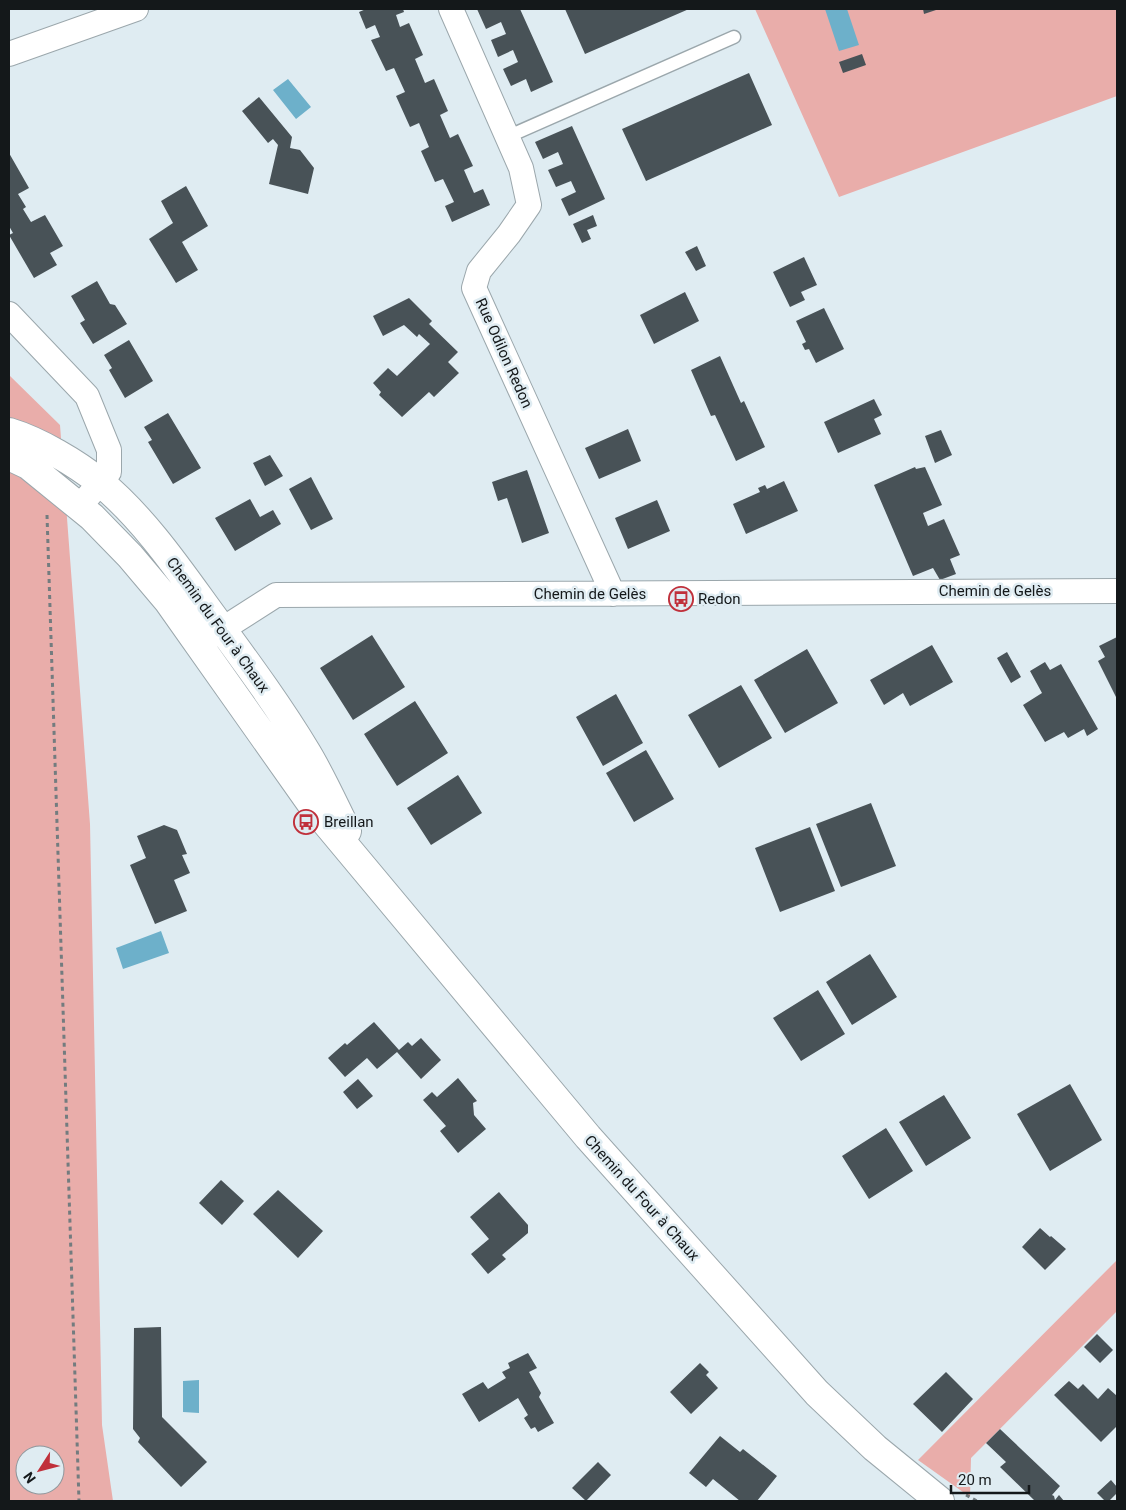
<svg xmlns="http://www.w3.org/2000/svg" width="1126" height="1510" viewBox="0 0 1126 1510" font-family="Roboto,sans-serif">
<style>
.green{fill:#e9adaa;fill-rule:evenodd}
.water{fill:#6db0ca}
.building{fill:#485257}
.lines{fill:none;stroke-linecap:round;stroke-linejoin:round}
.lane-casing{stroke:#9ba7ac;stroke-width:15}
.street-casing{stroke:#9ba7ac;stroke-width:26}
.secondary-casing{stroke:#9ba7ac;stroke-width:30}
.path{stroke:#737c7f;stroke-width:3;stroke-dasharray:4 4;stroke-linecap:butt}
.lane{stroke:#fff;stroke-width:12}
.street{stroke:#fff;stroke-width:24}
.secondary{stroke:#fff;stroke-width:28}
.labels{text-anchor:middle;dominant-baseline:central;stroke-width:5;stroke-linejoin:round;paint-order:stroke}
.street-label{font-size:15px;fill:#14181a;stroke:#dfecf2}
.poi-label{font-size:15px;fill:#14181a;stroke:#dfecf2;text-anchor:start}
</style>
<rect width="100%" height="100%" fill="#dfecf2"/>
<!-- green -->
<path class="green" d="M 755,9 L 1117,9 L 1117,96 L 839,197 Z
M 9,375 L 60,425 L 90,824 L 102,1425 L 113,1501 L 9,1501 ZM 25,1455 L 55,1455 L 55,1485 L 25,1485 Z
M 1117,1260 L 1117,1311 L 971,1458 L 970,1497 L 918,1460 Z"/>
<!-- water -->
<path class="water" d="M 825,9 L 847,9 L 859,45 L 839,51 Z
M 288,79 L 311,107 L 296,119 L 273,90 Z
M 161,931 L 169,953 L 123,969 L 116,948 Z
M 199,1380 L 199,1413 L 183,1412 L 183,1381 Z"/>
<!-- building -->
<path class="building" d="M 366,9 L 403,9 L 404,12 L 396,15 L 400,27 L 409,23 L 423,55 L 415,59 L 425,83 L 434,79 L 448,111 L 440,115 L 450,138 L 458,134 L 473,166 L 464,170 L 474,193 L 483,189 L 490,205 L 452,222 L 445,206 L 454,202 L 443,179 L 435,182 L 421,151 L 429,147 L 419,123 L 410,127 L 396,96 L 405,92 L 394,68 L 386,71 L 371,40 L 380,37 L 375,25 L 366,29 L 359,12 Z
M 477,9 L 520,9 L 553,82 L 531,92 L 526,79 L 511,86 L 503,69 L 518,62 L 513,50 L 498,57 L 491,40 L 506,34 L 501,22 L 486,29 Z
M 565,9 L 689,9 L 585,54 Z
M 923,9 L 939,9 L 924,14 Z
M 862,54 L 866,65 L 843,73 L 839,62 Z
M 749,73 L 772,125 L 646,181 L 622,129 Z
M 259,97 L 292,137 L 290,148 L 300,150 L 314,168 L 308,194 L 269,184 L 278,145 L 273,139 L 268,143 L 242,111 Z
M 572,126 L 605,199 L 569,216 L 561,199 L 576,192 L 571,181 L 556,187 L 548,170 L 563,164 L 558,152 L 543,159 L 535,142 Z
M 9,153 L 29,188 L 18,194 L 26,207 L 23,209 L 31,222 L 45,215 L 63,246 L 50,253 L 57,265 L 34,278 L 9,235 L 13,233 L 9,226 Z
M 186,186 L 208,226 L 182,242 L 198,270 L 176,283 L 149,239 L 173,223 L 161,201 Z
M 593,215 L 597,226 L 587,230 L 591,239 L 582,243 L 573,224 Z
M 697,246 L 706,266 L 696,271 L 685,252 Z
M 804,257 L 817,285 L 801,292 L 805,300 L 790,307 L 773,272 Z
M 97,281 L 110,304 L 115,305 L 127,324 L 93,344 L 80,323 L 85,320 L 71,296 Z
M 685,292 L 699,321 L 654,344 L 640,315 Z
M 409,298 L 432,321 L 429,324 L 458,352 L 448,362 L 459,373 L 434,397 L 429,392 L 402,417 L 379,395 L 381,392 L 373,383 L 388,368 L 397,376 L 430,344 L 419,334 L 417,337 L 404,325 L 383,336 L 373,316 Z
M 824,308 L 844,349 L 816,363 L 809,349 L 805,350 L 802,344 L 806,342 L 796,321 Z
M 129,340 L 153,381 L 125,398 L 109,370 L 112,368 L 104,355 Z
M 720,356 L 741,403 L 744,401 L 765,447 L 736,461 L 715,415 L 711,416 L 691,370 Z
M 874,399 L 882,415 L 874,419 L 881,434 L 838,453 L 824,422 Z
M 168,413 L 201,468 L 173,484 L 148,442 L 152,440 L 144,427 Z
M 628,429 L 641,461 L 599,479 L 585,448 Z
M 941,430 L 952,455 L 935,463 L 925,436 Z
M 270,455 L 283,476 L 265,486 L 253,463 Z
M 915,467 L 916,469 L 925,467 L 942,505 L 923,513 L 928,526 L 944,519 L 960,555 L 950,559 L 956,574 L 940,580 L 933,568 L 913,576 L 874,485 Z
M 527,470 L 549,533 L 522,543 L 507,498 L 498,501 L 492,482 Z
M 311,477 L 333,519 L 311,530 L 289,489 Z
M 784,481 L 798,511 L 746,534 L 733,504 L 760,492 L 758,488 L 765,485 L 767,489 Z
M 250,499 L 260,517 L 273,510 L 281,524 L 235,551 L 215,518 Z
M 657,500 L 670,531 L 628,549 L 615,518 Z
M 372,635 L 405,687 L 353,720 L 320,668 Z
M 1117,637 L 1117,699 L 1098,661 L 1105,657 L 1099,646 Z
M 932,645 L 953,682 L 910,706 L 903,693 L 884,705 L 870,680 Z
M 807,649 L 838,703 L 785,733 L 754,680 Z
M 1007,652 L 1021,677 L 1011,683 L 997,658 Z
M 1045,662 L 1050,670 L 1061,664 L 1098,729 L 1087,736 L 1084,729 L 1068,738 L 1064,732 L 1045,742 L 1023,705 L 1042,693 L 1030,671 Z
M 741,685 L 772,738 L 719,768 L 688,715 Z
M 616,694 L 643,743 L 603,766 L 576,717 Z
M 415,701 L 448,753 L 397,786 L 364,734 Z
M 646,750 L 674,799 L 634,822 L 606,773 Z
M 458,775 L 482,813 L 431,845 L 407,808 Z
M 871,803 L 896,866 L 841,887 L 816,824 Z
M 164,825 L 177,830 L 187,854 L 182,855 L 190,873 L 174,880 L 187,911 L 155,924 L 130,865 L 146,858 L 137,836 Z
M 810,827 L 835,891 L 780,912 L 755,848 Z
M 870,954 L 897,997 L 852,1025 L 826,982 Z
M 818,990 L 845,1034 L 801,1061 L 773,1018 Z
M 374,1022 L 399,1050 L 408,1042 L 412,1046 L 421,1038 L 441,1060 L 421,1079 L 397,1052 L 377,1069 L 367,1058 L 345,1077 L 328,1058 L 345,1043 L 347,1045 Z
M 458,1078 L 477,1101 L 473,1103 L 474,1115 L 486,1129 L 458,1153 L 440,1131 L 446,1126 L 423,1100 L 432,1092 L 437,1097 Z
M 358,1079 L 373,1096 L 357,1109 L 343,1092 Z
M 1070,1084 L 1102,1140 L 1050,1171 L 1017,1114 Z
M 944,1095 L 971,1138 L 926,1166 L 899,1122 Z
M 886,1128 L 913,1171 L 869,1199 L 842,1156 Z
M 221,1180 L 244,1201 L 222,1225 L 199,1203 Z
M 278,1190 L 323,1231 L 298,1258 L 253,1214 Z
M 499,1192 L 528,1225 L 528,1233 L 502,1255 L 506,1259 L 488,1274 L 471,1254 L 489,1239 L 470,1217 Z
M 1040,1228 L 1050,1237 L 1051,1236 L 1066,1249 L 1045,1270 L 1022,1247 Z
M 161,1327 L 162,1417 L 207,1462 L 181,1487 L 138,1442 L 140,1438 L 133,1429 L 134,1328 Z
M 1097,1334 L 1113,1350 L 1100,1363 L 1084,1347 Z
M 528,1353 L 537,1368 L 529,1372 L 541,1393 L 539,1397 L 554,1423 L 538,1432 L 535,1427 L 531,1429 L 524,1418 L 528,1415 L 518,1398 L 479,1422 L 462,1394 L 483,1382 L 488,1389 L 506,1378 L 502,1372 L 510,1368 L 508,1363 Z
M 700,1363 L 709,1372 L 706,1375 L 718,1388 L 691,1414 L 670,1392 Z
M 946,1372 L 973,1399 L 942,1432 L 913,1404 Z
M 1069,1381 L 1078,1389 L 1083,1384 L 1098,1399 L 1108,1388 L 1117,1396 L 1117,1426 L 1101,1442 L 1054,1395 Z
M 1000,1429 L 1060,1486 L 1052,1495 L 1054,1496 L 1055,1500 L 1059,1495 L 1064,1501 L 1035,1501 L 1000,1467 L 1006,1462 L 986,1443 Z
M 720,1436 L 740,1452 L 743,1449 L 777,1476 L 757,1501 L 740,1501 L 713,1479 L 706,1487 L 689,1473 Z
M 598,1462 L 611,1475 L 586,1501 L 572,1488 Z
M 1111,1480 L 1117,1487 L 1117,1493 L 1109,1501 L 1105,1501 L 1097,1493 Z"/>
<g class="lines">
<defs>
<path id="lane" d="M 507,137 L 734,37"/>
<path id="street" d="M 451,9 L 521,168 L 529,205 L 509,234 L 479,271 L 474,288 L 613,594
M 9,54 L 136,9
M 9,314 L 87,396 L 109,450 L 109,472 L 80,506
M 207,639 L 276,595 L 1117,591"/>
<path id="secondary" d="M 9,432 C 39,441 76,463 101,483 C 142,517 175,564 206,607 C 241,655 277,703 307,753 C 322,778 334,805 347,831
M 9,456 L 28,465 L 92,517 L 130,556 L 168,601 L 317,812 L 588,1137 L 817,1393 L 875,1448 L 940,1501"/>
</defs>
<!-- lane casing -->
<use href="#lane" class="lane-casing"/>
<!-- street casing -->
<use href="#street" class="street-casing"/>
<!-- secondary casing -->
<use href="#secondary" class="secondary-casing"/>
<!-- path -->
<path class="path" d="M 47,515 L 79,1501
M 966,1495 L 977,1501"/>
<!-- lane -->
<use href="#lane" class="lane"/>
<!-- street -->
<use href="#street" class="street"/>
<!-- secondary -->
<use href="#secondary" class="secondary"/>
</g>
<!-- icons -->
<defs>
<symbol id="bus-ring" viewBox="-11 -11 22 22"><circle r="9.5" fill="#dfecf2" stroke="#c0303b" stroke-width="1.5"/><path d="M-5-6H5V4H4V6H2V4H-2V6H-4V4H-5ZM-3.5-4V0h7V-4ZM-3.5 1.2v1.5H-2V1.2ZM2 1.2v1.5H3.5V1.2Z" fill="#c0303b"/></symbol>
</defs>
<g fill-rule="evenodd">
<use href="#bus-ring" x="667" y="585" width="28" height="28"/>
<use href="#bus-ring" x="292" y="808" width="28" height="28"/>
</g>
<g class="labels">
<!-- street labels -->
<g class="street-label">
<text transform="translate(504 353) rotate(66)">Rue Odilon Redon</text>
<text x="995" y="591">Chemin de Gelès</text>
<text x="590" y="594">Chemin de Gelès</text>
<text transform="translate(218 625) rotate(54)">Chemin du Four à Chaux</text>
<text transform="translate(642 1198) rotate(48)">Chemin du Four à Chaux</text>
</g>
<!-- poi labels -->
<g class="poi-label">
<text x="698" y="599">Redon</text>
<text x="324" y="822">Breillan</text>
</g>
</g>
<!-- border -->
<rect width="1126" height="1510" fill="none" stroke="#14181a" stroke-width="20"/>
<!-- north arrow -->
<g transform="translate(40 1470) rotate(234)"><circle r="24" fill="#dfecf2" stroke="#8e979c"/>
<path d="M0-4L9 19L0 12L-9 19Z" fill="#c0303b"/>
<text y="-8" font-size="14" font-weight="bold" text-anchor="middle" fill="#14181a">N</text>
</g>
<!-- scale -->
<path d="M951 1485v8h78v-8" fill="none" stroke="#14181a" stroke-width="2.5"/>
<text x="958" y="1485" font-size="15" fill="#14181a" stroke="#dfecf2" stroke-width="4" paint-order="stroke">20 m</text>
</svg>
